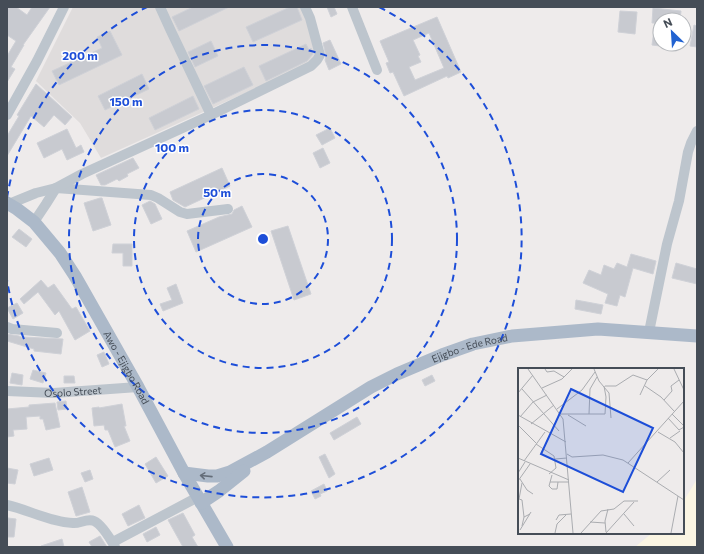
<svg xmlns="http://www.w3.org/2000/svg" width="704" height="554" viewBox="0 0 704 554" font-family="Commissioner,sans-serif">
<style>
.commercial{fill:#faf5e3}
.education{fill:#dfdcdc}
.building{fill:#c8cad0;stroke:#cfd1d7;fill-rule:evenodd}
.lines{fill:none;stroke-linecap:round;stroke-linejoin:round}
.minor{stroke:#bdc5cd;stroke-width:10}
.major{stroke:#acb9c9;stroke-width:13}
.oneway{stroke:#646d79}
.ring{fill:none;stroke:#1d4ed8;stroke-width:2;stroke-dasharray:7 5}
.labels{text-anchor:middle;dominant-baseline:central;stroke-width:3;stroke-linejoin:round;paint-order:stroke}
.street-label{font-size:10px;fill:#454d57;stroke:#fff}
.inset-road{fill:none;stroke:#aaacb0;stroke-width:1}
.view{fill:#1d4ed8;fill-opacity:0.15;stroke:#1d4ed8;stroke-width:2}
.inset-edge{fill:none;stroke:#454d57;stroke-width:2}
.centre{fill:#1d4ed8;stroke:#fff;stroke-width:2}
.ring-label{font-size:12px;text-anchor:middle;font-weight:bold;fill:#1d4ed8;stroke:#fff;stroke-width:3;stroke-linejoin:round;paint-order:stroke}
</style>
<rect width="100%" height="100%" fill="#eeebeb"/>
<!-- commercial -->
<path class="commercial" d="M 697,479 L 697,547 L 635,547 L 652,533 L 683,533 L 683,502 Z"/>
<!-- education -->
<path class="education" d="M 73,7 L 302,7 L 312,30 L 315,57 L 310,64 L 101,158 L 80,123 L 36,81 Z"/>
<!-- building -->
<path class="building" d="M 7,7 L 16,7 L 27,15 L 32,7 L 50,7 L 23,45 L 24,45 L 11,67 L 15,69 L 7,82 L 7,56 L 16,41 L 7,35 Z
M 193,7 L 229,7 L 179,31 L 172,17 Z
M 290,7 L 297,7 L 302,20 L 253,42 L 246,27 Z
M 327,7 L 334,7 L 337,14 L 331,17 Z
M 653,8 L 681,11 L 680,20 L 660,20 L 660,46 L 652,45 L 655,23 L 652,23 Z
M 620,11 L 637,12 L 635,34 L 618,32 Z
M 437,17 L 461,72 L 448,78 L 447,76 L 404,96 L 393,72 L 390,73 L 386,63 L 389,62 L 380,41 ZM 429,33 L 444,68 L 415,80 L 409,67 L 421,62 L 418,56 L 420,55 L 413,40 Z
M 694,25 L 697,26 L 697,47 L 690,46 Z
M 110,31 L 122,55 L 59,85 L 52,71 L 102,48 L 97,37 Z
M 330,40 L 341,64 L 329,70 L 325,60 L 326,56 L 323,43 Z
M 211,41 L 218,56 L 195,67 L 188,52 Z
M 306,44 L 309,50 L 311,48 L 313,54 L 307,61 L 266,81 L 259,66 Z
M 244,67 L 253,85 L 213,104 L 204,86 Z
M 142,74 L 149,89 L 105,110 L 98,96 Z
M 36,84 L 72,117 L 65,125 L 54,115 L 44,127 L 31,116 L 7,156 L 7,136 L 19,116 L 17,115 Z
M 193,96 L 199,109 L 155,130 L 149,118 Z
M 330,128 L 335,138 L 322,145 L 316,135 Z
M 67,129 L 76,148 L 81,145 L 84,152 L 67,160 L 62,149 L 44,158 L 37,143 Z
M 323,148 L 330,163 L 320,168 L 313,153 Z
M 133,158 L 139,168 L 127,174 L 128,176 L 119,181 L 117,179 L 105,185 L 101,185 L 96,175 Z
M 222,168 L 230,186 L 185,207 L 173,200 L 170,192 Z
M 100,198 L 102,198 L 111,225 L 93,231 L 84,203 Z
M 150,201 L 155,204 L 162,219 L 151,224 L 142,205 Z
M 242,206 L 252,227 L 196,252 L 187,231 L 219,217 L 232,214 L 234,210 Z
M 288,226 L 311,294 L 294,300 L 271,231 Z
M 19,229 L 32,239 L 26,247 L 12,237 Z
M 113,244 L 132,244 L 132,266 L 123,266 L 123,253 L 112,253 Z
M 631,254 L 656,261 L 653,274 L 633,268 L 625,297 L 620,295 L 617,306 L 605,303 L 608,294 L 583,283 L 589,270 L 601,275 L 604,265 L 614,269 L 617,263 L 627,267 Z
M 676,263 L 697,269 L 697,284 L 672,278 Z
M 41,280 L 48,288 L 54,284 L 72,309 L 76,307 L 90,331 L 75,340 L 59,311 L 55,315 L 38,292 L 24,304 L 20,299 Z
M 176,284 L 183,303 L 163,311 L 160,304 L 172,300 L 167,288 Z
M 576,300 L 603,305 L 601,314 L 575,309 Z
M 17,303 L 23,313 L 13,319 L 7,308 Z
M 7,334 L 19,336 L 25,339 L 23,337 L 63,339 L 61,354 L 34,351 L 34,349 L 7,341 Z
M 104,352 L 109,364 L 102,367 L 97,355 Z
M 33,370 L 46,373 L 43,383 L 30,379 Z
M 12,373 L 23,375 L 22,385 L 10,383 Z
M 432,375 L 435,381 L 425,386 L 422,380 Z
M 64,376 L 74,376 L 75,383 L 64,383 Z
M 66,401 L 67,409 L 58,410 L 57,402 Z
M 55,403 L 60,427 L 46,430 L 43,419 L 40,419 L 40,416 L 26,417 L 27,429 L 13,430 L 14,436 L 7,437 L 7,409 L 29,407 L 29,405 Z
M 122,404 L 126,426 L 124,426 L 130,441 L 115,447 L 108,430 L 105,430 L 104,425 L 94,426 L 92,408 L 99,407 L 99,408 Z
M 357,417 L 361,424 L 334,440 L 330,433 Z
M 325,454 L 335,474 L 329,478 L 319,457 Z
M 156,457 L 168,476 L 156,483 L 145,464 Z
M 49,458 L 53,470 L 34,476 L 30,464 Z
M 7,468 L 18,470 L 15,484 L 7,483 Z
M 90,470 L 93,479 L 85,482 L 81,473 Z
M 324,484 L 327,491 L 320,494 L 321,496 L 315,499 L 311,491 Z
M 82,487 L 90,512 L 76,516 L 68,492 Z
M 139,505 L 145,518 L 128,526 L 122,514 Z
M 183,513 L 195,535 L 192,537 L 198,547 L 183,547 L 168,520 Z
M 8,518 L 16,519 L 14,537 L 7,537 Z
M 156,527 L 160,535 L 147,542 L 143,534 Z
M 100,536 L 107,547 L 92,547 L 89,542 Z
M 62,539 L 64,547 L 41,547 L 41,546 Z"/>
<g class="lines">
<!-- minor -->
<g class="minor">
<path d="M 160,7 L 170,29 L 211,115"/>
<path d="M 352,7 L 377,70"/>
<path d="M 7,115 L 37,61 L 64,7"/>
<path d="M 9,204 L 36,193 L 56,188 L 151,195 L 158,198 L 180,212 L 187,214 L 228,209"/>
<path d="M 34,222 L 46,204 L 56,188 L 82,174 L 211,115 L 311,66 L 317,60 L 320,55 L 310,18 L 305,7"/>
<path d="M 7,327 L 12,329 L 57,333"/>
<path d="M 649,332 L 667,244 L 679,201 L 688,152 L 691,143 L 697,131"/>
<path id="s1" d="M 7,391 L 54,393 L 138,387"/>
<path d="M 7,505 C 29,510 50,522 73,523 C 79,524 87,518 94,521 C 101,524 111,540 115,547"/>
<path d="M 113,542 L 198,497"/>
</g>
<!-- major -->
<g class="major">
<path id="s2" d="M 7,203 L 17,209 L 34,222 L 60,253 L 75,276 L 138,387 L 184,473 L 227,547"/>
<path id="s3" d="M 184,473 L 208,476 L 217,476 L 230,472 L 267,452 L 371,387 L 397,374 L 442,355 L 473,344 L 512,336 L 598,329 L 697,336"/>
<path d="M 201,503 L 219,491 L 244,471"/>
</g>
</g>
<!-- one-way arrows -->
<defs><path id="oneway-shaft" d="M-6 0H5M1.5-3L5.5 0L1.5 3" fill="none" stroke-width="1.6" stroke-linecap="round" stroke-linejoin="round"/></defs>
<use class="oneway" href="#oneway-shaft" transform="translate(206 476) rotate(-174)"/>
<!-- distance rings -->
<g class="ring">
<circle cx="263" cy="239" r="65"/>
<circle cx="263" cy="239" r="129"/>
<circle cx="263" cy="239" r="194"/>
<path d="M7 198A259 259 0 0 1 147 7M379 7A259 259 0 1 1 7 280"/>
</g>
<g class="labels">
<!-- street labels -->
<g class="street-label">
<text stroke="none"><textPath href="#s3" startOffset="318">Ejigbo - Ede Road</textPath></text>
<text stroke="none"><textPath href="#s2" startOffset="206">Awo - Ejigbo Road</textPath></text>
<text stroke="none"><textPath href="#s1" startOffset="66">Osolo Street</textPath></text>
</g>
</g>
<!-- overview -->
<g transform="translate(518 368)">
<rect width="166" height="166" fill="#eeebeb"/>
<path class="inset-road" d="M 10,1 L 45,51 L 55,165M 27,1 L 29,4 L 36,3 L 46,9M 76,1 L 81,13 L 91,25 L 93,50M 156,1 L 166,22M 87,18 L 98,18 L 115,7 L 129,12M 127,18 L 143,29 L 156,43M 24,20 L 44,11 L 54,1M 4,21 L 41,63M 0,25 L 15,7M 122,27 L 129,12 L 140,1M 146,32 L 154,23 L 153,18 L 161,12M 39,41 L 64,22 L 77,4M 43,46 L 87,46 L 88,29 L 86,18M 71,46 L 72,21 L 79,9M 154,46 L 166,58M 0,47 L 48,74M 50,47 L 68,58M 2,49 L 15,34 L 29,27M 150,50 L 161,62 L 166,59M 13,56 L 36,37M 0,57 L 18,75M 140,64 L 157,74 L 166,85M 152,70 L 162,63M 18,76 L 36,88 L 38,100 L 31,106M 49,86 L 54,89 L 85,87 L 105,92 L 166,132M 0,90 L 51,112M 37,91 L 49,90M 6,93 L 27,64M 110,95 L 166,33M 0,105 L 7,94M 2,111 L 9,122 L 15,126M 0,113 L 12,96M 32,114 L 51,114M 139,114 L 152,102M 4,115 L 1,131 L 4,132 L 6,149M 34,121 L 31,118 L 34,107M 34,121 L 39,121 L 40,114M 106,146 L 116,158M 38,152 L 41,147 L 53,146M 72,154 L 87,155M 4,158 L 6,149 L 12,146M 2,162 L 13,144M 88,164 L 87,153 L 90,141M 37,165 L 39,156 L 48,147M 63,165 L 83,143 L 96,141 L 106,133 L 120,133M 88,165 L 116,134M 153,165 L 160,128"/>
<path class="view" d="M 53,21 L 135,60 L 105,124 L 23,86 Z"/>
<rect width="166" height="166" class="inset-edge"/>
</g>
<circle cx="263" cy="239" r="6" class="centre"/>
<g class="ring-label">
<text x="80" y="60">200 m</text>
<text x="126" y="106">150 m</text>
<text x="172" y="152">100 m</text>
<text x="217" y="197">50 m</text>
</g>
<!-- border -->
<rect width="704" height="554" fill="none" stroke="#454d57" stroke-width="16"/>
<!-- north arrow -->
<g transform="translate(672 32) rotate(335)"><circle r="19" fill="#ffffff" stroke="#b5b8bc"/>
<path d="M0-3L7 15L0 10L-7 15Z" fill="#2263d1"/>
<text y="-6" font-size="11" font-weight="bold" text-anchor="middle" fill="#454d57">N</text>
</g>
</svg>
